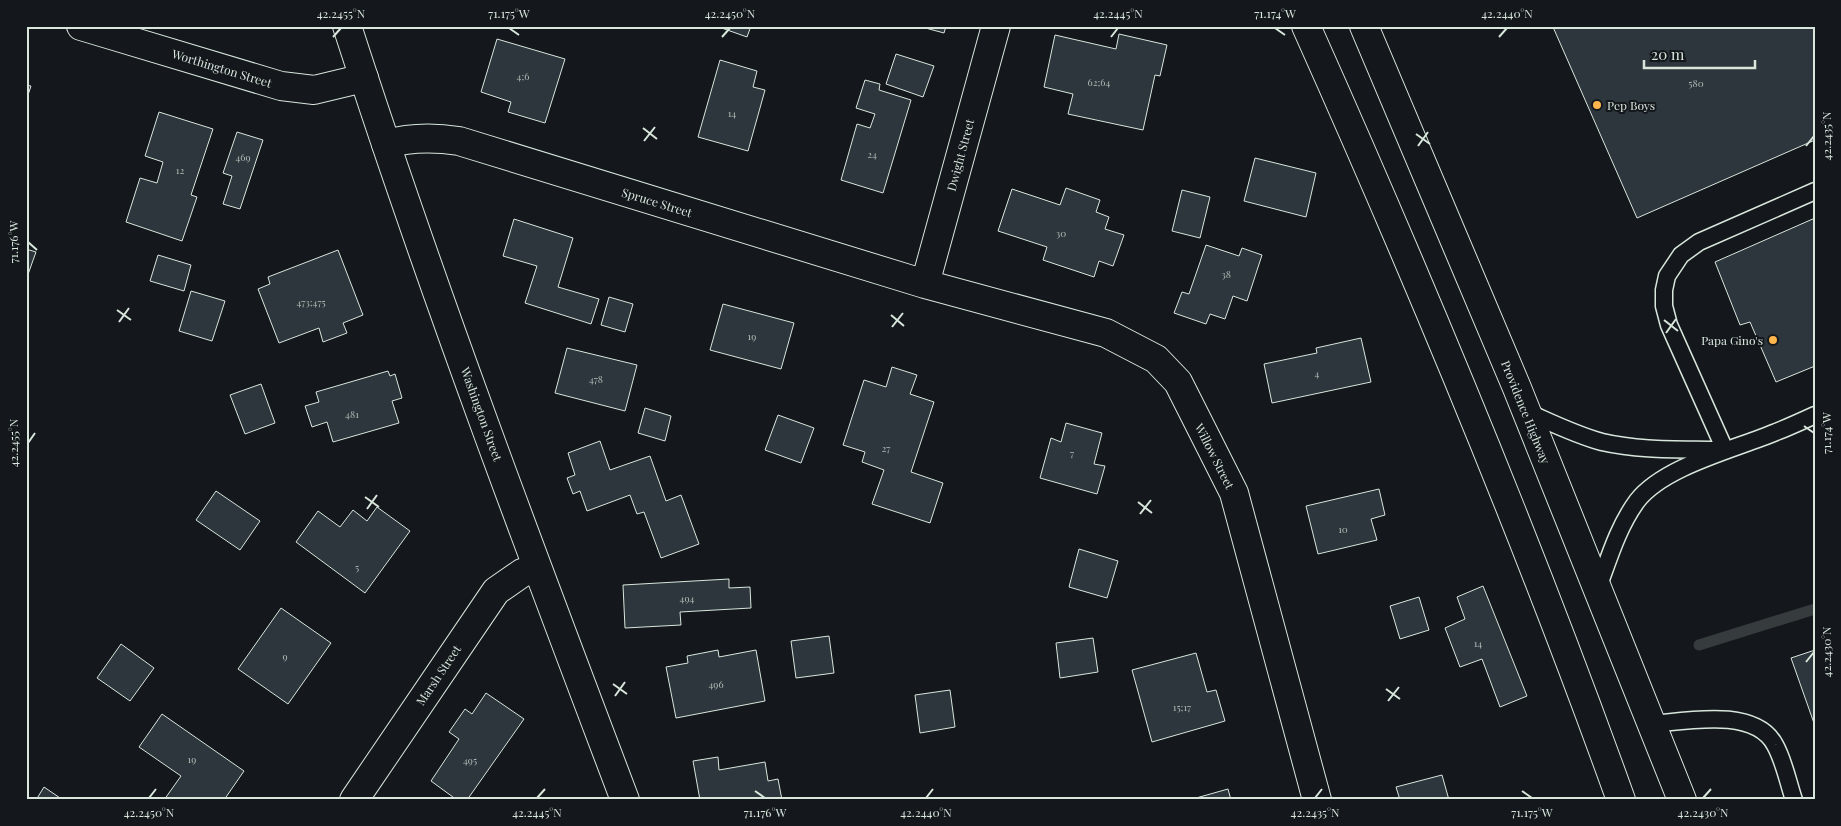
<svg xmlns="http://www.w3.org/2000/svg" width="1841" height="826" viewBox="0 0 1841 826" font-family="'Playfair Display',serif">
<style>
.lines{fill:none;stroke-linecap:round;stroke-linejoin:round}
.stream{stroke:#363b3e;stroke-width:11}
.building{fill:#2c363c;stroke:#d8e6dc}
.service-casing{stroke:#d8e6dc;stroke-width:19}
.minor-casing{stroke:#d8e6dc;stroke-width:30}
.secondary-casing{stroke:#d8e6dc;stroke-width:30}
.trunk-casing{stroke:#d8e6dc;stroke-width:30}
.service{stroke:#14181c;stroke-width:16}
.minor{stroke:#14181c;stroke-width:28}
.secondary{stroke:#14181c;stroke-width:28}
.trunk{stroke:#14181c;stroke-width:28}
.ticks{fill:none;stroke:#d8e6dc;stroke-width:2}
.poi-dot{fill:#ffb74d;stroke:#14181c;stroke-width:2}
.labels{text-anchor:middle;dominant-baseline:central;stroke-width:4;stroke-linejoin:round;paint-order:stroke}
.number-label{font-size:10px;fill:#adbab4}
.street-label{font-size:12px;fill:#d8e6dc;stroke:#14181c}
.poi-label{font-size:12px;fill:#d8e6dc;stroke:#14181c;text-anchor:start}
.neatline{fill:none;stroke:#d8e6dc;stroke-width:2}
.ticks-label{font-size:12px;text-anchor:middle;fill:#d8e6dc}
</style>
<rect width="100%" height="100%" fill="#14181c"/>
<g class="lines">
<!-- stream -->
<path class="stream" d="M 1699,645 L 1815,609"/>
</g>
<!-- building -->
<path class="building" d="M 716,26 L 751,26 L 747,37 Z
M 918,26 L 946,26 L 944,33 Z
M 1555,26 L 1815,26 L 1815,140 L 1637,218 L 1553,27 Z
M 1119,34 L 1167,45 L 1160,76 L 1155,75 L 1143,130 L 1068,114 L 1073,94 L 1044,87 L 1055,35 L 1116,49 Z
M 497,39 L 565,59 L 545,123 L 508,112 L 511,102 L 481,92 Z
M 896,54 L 934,66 L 923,97 L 886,84 Z
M 720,60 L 757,71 L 753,87 L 765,90 L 748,151 L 698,137 Z
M 865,80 L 880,84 L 879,90 L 911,100 L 883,193 L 841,180 L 857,124 L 870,128 L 875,114 L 856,108 Z
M 26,85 L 31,86 L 26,101 Z
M 159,112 L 213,129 L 191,195 L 197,197 L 182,241 L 126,222 L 140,178 L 157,183 L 163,162 L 145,156 Z
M 237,132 L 263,140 L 240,209 L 223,204 L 232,176 L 223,173 Z
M 1255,158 L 1316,173 L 1306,217 L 1244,201 Z
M 1066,188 L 1100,200 L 1096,212 L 1109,217 L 1105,229 L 1124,235 L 1113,266 L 1099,261 L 1094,277 L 1043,260 L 1047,247 L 998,231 L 1012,189 L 1060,205 Z
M 1182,190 L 1210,197 L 1200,238 L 1172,231 Z
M 1815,218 L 1815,366 L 1776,382 L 1750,322 L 1740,325 L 1715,262 Z
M 514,219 L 573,238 L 558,287 L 599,299 L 591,324 L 525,303 L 537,266 L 503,256 Z
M 1206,245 L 1239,256 L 1242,248 L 1262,255 L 1247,301 L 1233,296 L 1225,319 L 1210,314 L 1206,324 L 1174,313 L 1182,292 L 1189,294 Z
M 26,249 L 36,252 L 26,280 Z
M 338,250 L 363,315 L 343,323 L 347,333 L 323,342 L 319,328 L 279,343 L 258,289 L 270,284 L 268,277 Z
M 158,255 L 191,265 L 184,291 L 150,281 Z
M 191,291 L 225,301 L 212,341 L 179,331 Z
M 609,297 L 633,304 L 625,332 L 601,325 Z
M 723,304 L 794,323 L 781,369 L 710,350 Z
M 1361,338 L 1371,382 L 1272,403 L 1264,364 L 1317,353 L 1316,348 Z
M 567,348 L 637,365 L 625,411 L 555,393 Z
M 892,367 L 917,375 L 910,394 L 934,402 L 911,472 L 943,483 L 930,523 L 872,504 L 884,470 L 862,462 L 865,452 L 843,445 L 864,380 L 886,387 Z
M 388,371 L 390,376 L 395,374 L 402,398 L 392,401 L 399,423 L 333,442 L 327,422 L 312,427 L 305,406 L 319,402 L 316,392 Z
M 261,384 L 275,423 L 245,434 L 230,395 Z
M 645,408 L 671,416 L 665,441 L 638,433 Z
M 778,415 L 814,428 L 801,463 L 765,450 Z
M 1066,423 L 1102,433 L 1094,464 L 1105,466 L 1097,494 L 1040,478 L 1051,438 L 1061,442 Z
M 600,441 L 610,470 L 650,456 L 666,501 L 681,495 L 699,544 L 661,558 L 644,512 L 637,514 L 630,495 L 587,511 L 580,491 L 573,494 L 567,478 L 575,475 L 568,453 Z
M 1379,489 L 1385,515 L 1371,519 L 1377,540 L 1318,554 L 1306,506 Z
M 216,491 L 260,521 L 240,550 L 196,520 Z
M 377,507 L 410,531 L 365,593 L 296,542 L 318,511 L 340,527 L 353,510 L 367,521 Z
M 1079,549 L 1118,561 L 1107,598 L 1069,587 Z
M 729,579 L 729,588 L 750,587 L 751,608 L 680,612 L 681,625 L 625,628 L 623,585 Z
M 1483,586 L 1527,696 L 1500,707 L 1482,659 L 1460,667 L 1445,628 L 1465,619 L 1457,597 Z
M 1419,597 L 1429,630 L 1400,639 L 1390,606 Z
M 281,608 L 331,643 L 288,704 L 238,669 Z
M 829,636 L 834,673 L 796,678 L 791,641 Z
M 1093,638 L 1098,672 L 1060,678 L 1056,643 Z
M 121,644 L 154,668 L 130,701 L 97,678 Z
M 718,650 L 719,657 L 756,650 L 765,701 L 676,718 L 666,667 L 688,663 L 687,656 Z
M 1815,650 L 1815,726 L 1791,658 Z
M 1196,653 L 1207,692 L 1216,690 L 1225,721 L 1152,742 L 1132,670 Z
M 950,690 L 955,727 L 920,733 L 915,695 Z
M 486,693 L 524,719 L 467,800 L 457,800 L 431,781 L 459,739 L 449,732 L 465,709 L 472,714 Z
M 162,714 L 244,771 L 224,800 L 164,800 L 181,776 L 139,747 Z
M 718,757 L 719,770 L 765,762 L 768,781 L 778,779 L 782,800 L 700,800 L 693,761 Z
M 1442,775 L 1449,800 L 1400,800 L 1396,787 Z
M 44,787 L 63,800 L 36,800 Z
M 1228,789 L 1231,800 L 1189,800 Z"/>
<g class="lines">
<defs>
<path id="service" d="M 1527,412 C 1552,423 1576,435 1602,442 C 1641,451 1681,449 1721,450
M 1725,450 L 1669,325 L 1664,306 L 1664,290 L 1667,276 L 1681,255 L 1699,242 L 1815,191
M 1598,588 C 1609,558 1618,527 1637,501 C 1664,466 1736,449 1776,432 C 1789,427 1802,421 1815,415
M 1652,724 C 1687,721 1755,707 1775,745 C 1784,761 1788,782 1794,800"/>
<path id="minor" d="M 81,26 L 281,86 L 314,90 L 364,78
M 386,144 C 411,137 433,137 459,141 L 925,284 L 1106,333 L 1156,359 L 1178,382 L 1234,493 L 1317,800
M 925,284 L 996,26
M 354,800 L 496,591 L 522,573 L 537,568"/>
<path id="secondary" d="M 347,26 C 431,287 528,544 625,800"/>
<path id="trunk" d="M 1306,26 C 1420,281 1527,538 1621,800
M 1364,26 L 1517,388 L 1682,800"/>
</defs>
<!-- service casing -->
<use href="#service" class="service-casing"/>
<!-- minor casing -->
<use href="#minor" class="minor-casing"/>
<!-- secondary casing -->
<use href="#secondary" class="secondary-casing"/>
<!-- trunk casing -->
<use href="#trunk" class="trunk-casing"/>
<!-- service -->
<use href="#service" class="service"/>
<!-- minor -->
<use href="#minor" class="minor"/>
<!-- secondary -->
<use href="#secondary" class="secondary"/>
<!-- trunk -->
<use href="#trunk" class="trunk"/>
</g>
<!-- ticks -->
<path class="ticks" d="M 509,28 L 519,35M 1275,28 L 1285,35M 333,37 L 341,28M 722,37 L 730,28M 1111,37 L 1118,28M 1499,37 L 1507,28M 643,128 L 657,139M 1416,134 L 1430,144M 644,141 L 655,127M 1418,146 L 1428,132M 1806,146 L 1814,136M 28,242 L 37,250M 117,310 L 131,320M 891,315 L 904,326M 1664,320 L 1678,331M 119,322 L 129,308M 892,327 L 903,313M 1666,333 L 1676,319M 1804,426 L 1814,433M 28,443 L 35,433M 365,497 L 379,507M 1138,502 L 1152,513M 367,509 L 377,495M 1140,514 L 1151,500M 1806,662 L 1814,652M 613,684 L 627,694M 1386,689 L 1400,699M 615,696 L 625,682M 1388,701 L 1399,687M 755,791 L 765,798M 1522,791 L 1532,798M 149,798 L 156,789M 537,798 L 545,789M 926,798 L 933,789M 1315,798 L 1322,789M 1703,798 L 1711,789"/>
<!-- markers -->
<g class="poi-dot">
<circle cx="1597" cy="105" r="5"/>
<circle cx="1773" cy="340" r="5"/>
</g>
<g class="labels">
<!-- number labels -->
<g class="number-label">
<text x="523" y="76">4;6</text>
<text x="1099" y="82">62;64</text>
<text x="1696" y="83">580</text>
<text x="732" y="113">14</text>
<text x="872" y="154">24</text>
<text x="243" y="157">469</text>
<text x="180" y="170">12</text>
<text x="1061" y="233">30</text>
<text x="1226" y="274">38</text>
<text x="311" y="302">473;475</text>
<text x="752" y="336">19</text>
<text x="1317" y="373">4</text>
<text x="596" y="379">478</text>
<text x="352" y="414">481</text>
<text x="886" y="448">27</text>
<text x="1072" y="453">7</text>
<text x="1343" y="529">10</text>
<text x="357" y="567">5</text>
<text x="687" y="598">494</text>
<text x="1478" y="643">14</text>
<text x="285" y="656">9</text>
<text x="716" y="684">496</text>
<text x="1182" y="707">15;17</text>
<text x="192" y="759">19</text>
<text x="470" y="760">495</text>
</g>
<!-- street labels -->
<g class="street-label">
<text transform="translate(222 68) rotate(17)">Worthington Street</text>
<text transform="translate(960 155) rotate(-75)">Dwight Street</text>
<text transform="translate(657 202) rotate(17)">Spruce Street</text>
<text transform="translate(1526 412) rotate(68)">Providence Highway</text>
<text transform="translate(482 414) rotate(70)">Washington Street</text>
<text transform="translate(1215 456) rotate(63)">Willow Street</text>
<text transform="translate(438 675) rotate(-56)">Marsh Street</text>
</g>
<!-- poi labels -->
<g class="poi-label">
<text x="1607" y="105">Pep Boys</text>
<text x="1763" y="340" text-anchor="end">Papa Gino's</text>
</g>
</g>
<!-- border -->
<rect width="1841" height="826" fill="none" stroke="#14181c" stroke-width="55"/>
<!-- scale -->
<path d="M1644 60v8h111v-8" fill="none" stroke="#d8e6dc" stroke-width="2.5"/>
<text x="1651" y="60" font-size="15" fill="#d8e6dc" stroke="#14181c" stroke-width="4" paint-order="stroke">20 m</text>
<rect x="28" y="28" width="1786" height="770" class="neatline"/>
<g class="ticks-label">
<text x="341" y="18">42.2455°N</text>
<text x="509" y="18">71.175°W</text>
<text x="730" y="18">42.2450°N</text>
<text x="1118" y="18">42.2445°N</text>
<text x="1275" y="18">71.174°W</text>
<text x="1507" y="18">42.2440°N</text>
<text transform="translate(1827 136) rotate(-90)" y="4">42.2435°N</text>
<text transform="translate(14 242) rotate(-90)" y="4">71.176°W</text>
<text transform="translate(1827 433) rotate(-90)" y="4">71.174°W</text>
<text transform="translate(14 443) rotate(-90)" y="4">42.2455°N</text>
<text transform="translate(1827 652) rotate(-90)" y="4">42.2430°N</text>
<text x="149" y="817">42.2450°N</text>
<text x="537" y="817">42.2445°N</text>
<text x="765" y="817">71.176°W</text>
<text x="926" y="817">42.2440°N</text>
<text x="1315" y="817">42.2435°N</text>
<text x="1532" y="817">71.175°W</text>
<text x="1703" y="817">42.2430°N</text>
</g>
</svg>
